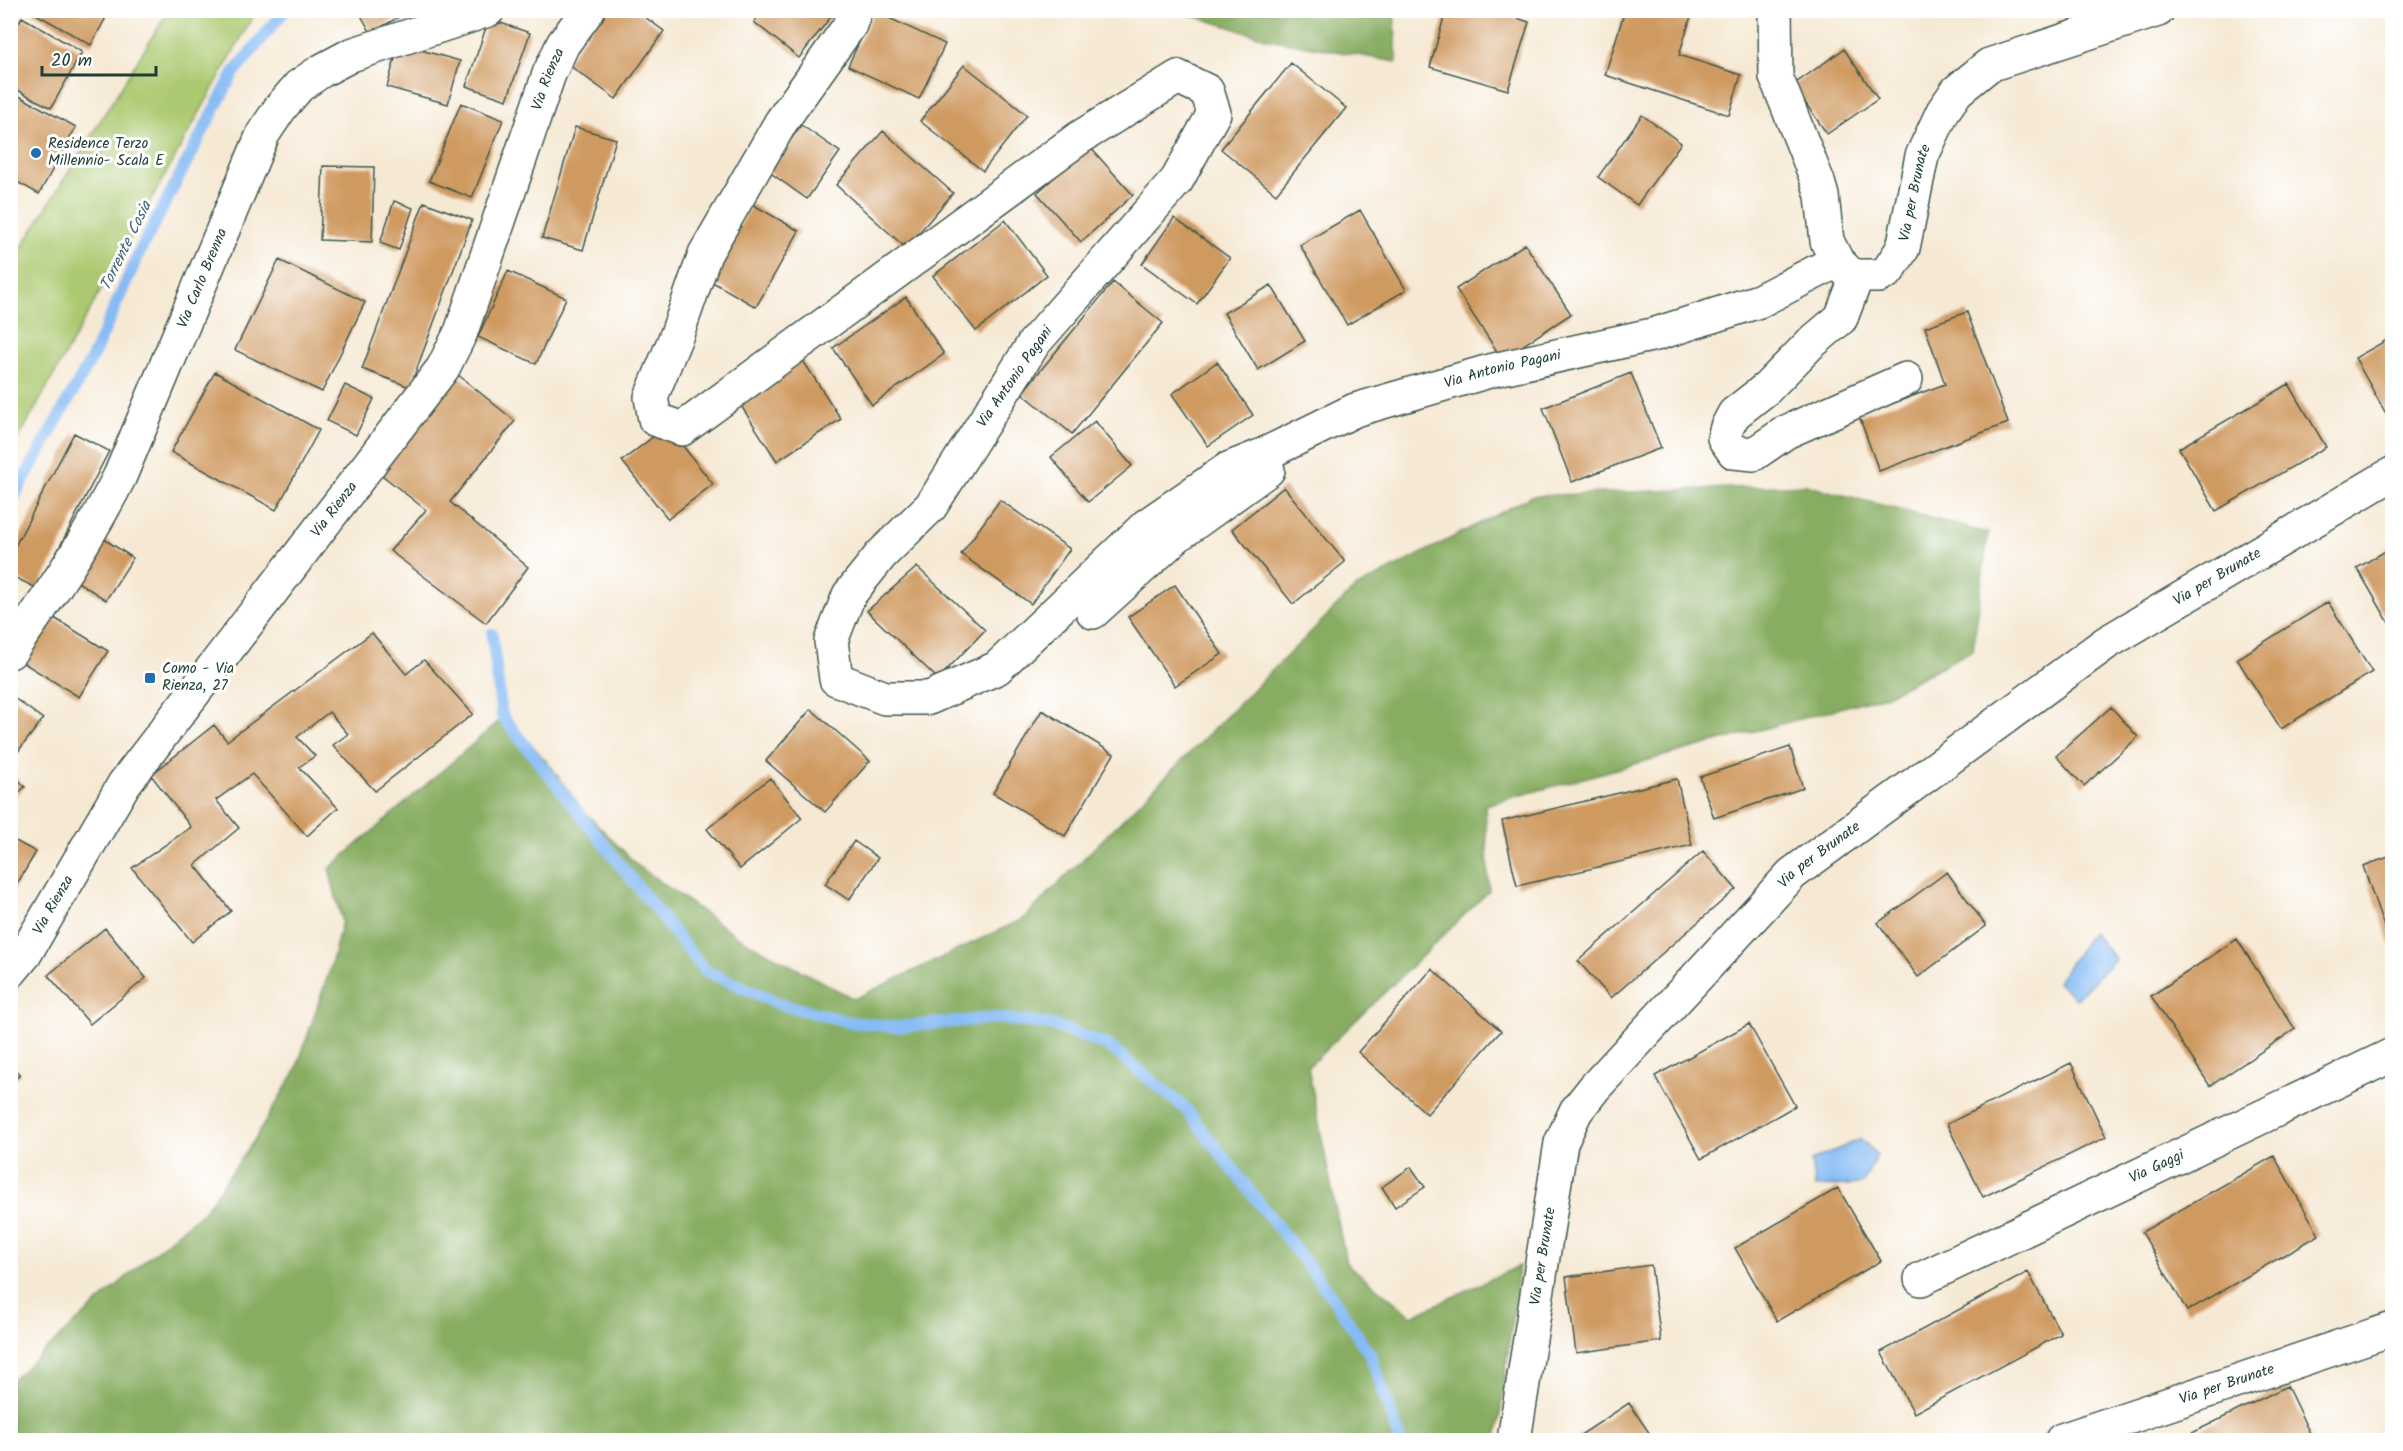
<svg xmlns="http://www.w3.org/2000/svg" width="2403" height="1451" viewBox="0 0 2403 1451" font-family="Kalam,sans-serif">
<style>
.green{fill:#abc970;stroke:#658352;stroke-width:1.5}
.forest{fill:#88ad62;stroke:#54754b;stroke-width:1.5}
.water{fill:#86bbf5;stroke:#527c94;stroke-width:1.5}
.lines{fill:none;stroke-linecap:round;stroke-linejoin:round}
.stream{stroke:#86bbf5;stroke-width:12}
.building{fill:#cf9a60}
.minor-casing{stroke:#3f574c;stroke-width:36}
.minor{stroke:#fff;stroke-width:33}
.poi-dot{fill:#1f6fb2;stroke:#fff;stroke-width:2}
.labels{text-anchor:middle;dominant-baseline:central;stroke-width:6;stroke-linejoin:round;paint-order:stroke}
.street-label{font-size:15px;fill:#1f3d34;stroke:#fff}
.poi-label{font-size:15px;fill:#1f3d34;stroke:#fff;text-anchor:start}
.water-label{font-size:16px;font-style:italic;fill:#3e636e;stroke:#fff}
</style>
<rect width="100%" height="100%" fill="#fff"/>
<filter id="ink" filterUnits="userSpaceOnUse"><feTurbulence type="fractalNoise" baseFrequency=".0167" numOctaves="2"/><feDisplacementMap in="SourceGraphic" scale="12" xChannelSelector="R" yChannelSelector="G"/><feConvolveMatrix kernelMatrix="1 2 1 2 8 2 1 2 1" color-interpolation-filters="sRGB"/></filter>
<filter id="wash" filterUnits="userSpaceOnUse"><feTurbulence type="fractalNoise" baseFrequency=".008" numOctaves="4" result="noise"/><feDisplacementMap in="SourceGraphic" scale="24" xChannelSelector="R" yChannelSelector="G"/><feGaussianBlur stdDeviation="1.35" result="paint"/><feColorMatrix in="noise" values="0 0 0 0 0 0 0 0 0 0 0 0 0 0 0 0 0 1.4 0 .05"/><feComposite in="paint" operator="in"/></filter>
<g filter="url(#wash)">
<rect width="100%" height="100%" fill="#f6e9d4"/>
<!-- green -->
<path class="green" d="M 169,10 L 256,11 L 11,452 L 11,265 Z"/>
<!-- forest -->
<path class="forest" d="M 1177,11 L 1394,11 L 1397,62 L 1269,39 Z
M 1805,485 L 1988,533 L 1973,650 L 1887,695 L 1485,805 L 1489,891 L 1308,1067 L 1346,1263 L 1412,1316 L 1519,1266 L 1497,1440 L 11,1440 L 11,1381 L 143,1262 L 205,1210 L 255,1139 L 296,1070 L 331,966 L 342,921 L 329,869 L 506,715 L 552,768 L 581,808 L 637,865 L 738,937 L 854,999 L 1023,919 L 1355,588 L 1532,496 Z"/>
<!-- water -->
<path class="water" d="M 2092,932 L 2115,959 L 2076,999 L 2057,982 Z
M 1861,1139 L 1877,1155 L 1862,1184 L 1815,1187 L 1811,1161 Z"/>
<g class="lines">
<!-- stream -->
<path class="stream" d="M 10,504 L 93,356 L 140,251 L 233,74 L 285,10
M 492,634 L 502,716 L 704,970 L 780,1004 L 850,1022 L 897,1027 L 996,1018 L 1052,1025 L 1109,1046 L 1186,1109 L 1333,1298 L 1371,1356 L 1400,1440"/>
</g>
<g id="blocks">
<!-- building -->
<path class="building" d="M 29,10 L 110,10 L 91,45 Z
M 358,10 L 411,10 L 371,33 Z
M 604,10 L 635,10 L 664,31 L 616,99 L 566,63 Z
M 763,10 L 836,10 L 799,58 L 754,22 Z
M 1446,10 L 1492,10 L 1529,22 L 1508,90 L 1430,67 Z
M 1625,10 L 1693,10 L 1679,55 L 1741,75 L 1729,115 L 1605,75 Z
M 874,11 L 945,44 L 919,99 L 848,66 Z
M 22,17 L 82,52 L 51,108 L 10,86 L 10,38 Z
M 489,19 L 530,33 L 507,100 L 466,86 Z
M 399,44 L 460,61 L 448,104 L 387,87 Z
M 1844,49 L 1878,99 L 1827,134 L 1793,85 Z
M 1291,63 L 1346,108 L 1276,194 L 1221,149 Z
M 964,65 L 1027,115 L 983,171 L 920,121 Z
M 10,91 L 76,127 L 39,194 L 10,178 Z
M 461,103 L 503,120 L 472,198 L 429,181 Z
M 1642,115 L 1681,143 L 1637,205 L 1598,177 Z
M 801,125 L 840,152 L 807,199 L 768,171 Z
M 575,127 L 616,139 L 583,250 L 542,238 Z
M 883,131 L 953,193 L 906,248 L 836,185 Z
M 1089,146 L 1133,195 L 1081,242 L 1037,193 Z
M 323,166 L 374,167 L 372,242 L 320,240 Z
M 394,201 L 413,208 L 399,250 L 380,243 Z
M 424,202 L 472,220 L 410,387 L 362,369 Z
M 752,204 L 799,231 L 756,307 L 709,280 Z
M 1360,210 L 1406,290 L 1347,325 L 1300,245 Z
M 1174,218 L 1230,258 L 1197,304 L 1142,264 Z
M 1005,220 L 1047,275 L 976,331 L 933,276 Z
M 1525,244 L 1571,314 L 1502,359 L 1456,289 Z
M 279,260 L 365,302 L 322,392 L 235,350 Z
M 508,271 L 566,298 L 536,364 L 478,337 Z
M 1113,282 L 1163,323 L 1072,434 L 1022,393 Z
M 1271,285 L 1305,341 L 1258,370 L 1224,313 Z
M 906,297 L 944,354 L 872,405 L 833,348 Z
M 1967,312 L 2008,423 L 1879,471 L 1859,416 L 1945,384 L 1925,327 Z
M 2392,337 L 2392,408 L 2385,412 L 2355,358 Z
M 800,356 L 841,419 L 777,461 L 736,398 Z
M 1217,362 L 1253,415 L 1208,446 L 1172,394 Z
M 215,372 L 319,430 L 276,510 L 171,452 Z
M 1631,373 L 1661,448 L 1572,482 L 1543,408 Z
M 457,374 L 515,421 L 450,502 L 528,567 L 486,623 L 390,551 L 426,510 L 378,472 Z
M 2289,384 L 2326,447 L 2216,511 L 2179,448 Z
M 345,385 L 374,399 L 356,435 L 327,421 Z
M 1095,421 L 1132,466 L 1088,502 L 1051,457 Z
M 667,426 L 713,484 L 668,519 L 622,461 Z
M 74,433 L 109,451 L 38,589 L 10,575 L 10,556 Z
M 1284,487 L 1345,562 L 1293,604 L 1232,529 Z
M 1000,500 L 1070,549 L 1031,604 L 961,554 Z
M 101,537 L 133,558 L 106,600 L 73,579 Z
M 2392,547 L 2392,628 L 2357,568 Z
M 917,567 L 985,630 L 938,679 L 867,611 Z
M 1175,585 L 1222,654 L 1175,686 L 1128,617 Z
M 2328,602 L 2372,672 L 2281,729 L 2237,659 Z
M 51,616 L 108,651 L 79,697 L 22,662 Z
M 372,633 L 406,674 L 424,660 L 473,714 L 375,791 L 333,745 L 348,734 L 329,712 L 297,737 L 315,756 L 299,767 L 338,808 L 307,836 L 252,774 L 216,800 L 239,828 L 195,865 L 231,911 L 192,942 L 132,868 L 191,827 L 151,775 L 214,725 L 227,741 Z
M 10,695 L 43,719 L 10,762 Z
M 2111,707 L 2138,737 L 2084,786 L 2056,756 Z
M 811,709 L 870,761 L 825,812 L 766,761 Z
M 1042,710 L 1114,754 L 1065,836 L 993,793 Z
M 1790,747 L 1803,788 L 1714,818 L 1700,777 Z
M 10,771 L 25,787 L 10,800 Z
M 770,778 L 802,818 L 740,869 L 707,829 Z
M 1677,779 L 1692,845 L 1517,886 L 1502,821 Z
M 10,838 L 36,852 L 10,896 Z
M 854,841 L 878,858 L 849,900 L 825,884 Z
M 1703,851 L 1736,889 L 1611,998 L 1578,961 Z
M 2392,856 L 2392,943 L 2390,944 L 2363,866 Z
M 1947,872 L 1986,926 L 1918,977 L 1878,923 Z
M 105,928 L 146,978 L 90,1024 L 48,975 Z
M 2237,939 L 2295,1029 L 2210,1086 L 2151,996 Z
M 1432,969 L 1501,1031 L 1427,1114 L 1358,1052 Z
M 1749,1024 L 1795,1106 L 1701,1159 L 1655,1076 Z
M 2071,1063 L 2106,1137 L 1983,1197 L 1947,1124 Z
M 10,1066 L 20,1074 L 10,1086 Z
M 2274,1156 L 2319,1235 L 2187,1311 L 2142,1232 Z
M 1411,1167 L 1425,1187 L 1395,1207 L 1382,1187 Z
M 1838,1188 L 1881,1261 L 1777,1321 L 1735,1248 Z
M 1651,1265 L 1661,1341 L 1576,1353 L 1566,1277 Z
M 2028,1272 L 2061,1334 L 1914,1413 L 1881,1352 Z
M 2287,1386 L 2313,1440 L 2184,1440 L 2182,1438 Z
M 1629,1403 L 1654,1440 L 1573,1440 Z"/>
</g>
</g>
<g filter="url(#ink)">
<use href="#blocks" fill-opacity="0" stroke="#3f574c" stroke-width="1.5"/>
<g class="lines">
<defs>
<g id="minor">
<path id="s1" d="M 855,10 L 850,25 L 781,122 L 705,254 L 677,334 L 651,397 L 655,419 L 682,429 L 1079,138 L 1178,77 L 1207,91 L 1214,113 L 1177,180 L 1034,343 L 931,506 L 881,555 L 849,595 L 831,641 L 836,679 L 885,698 L 929,698 L 997,668 L 1147,525 L 1228,469 L 1263,455 L 1355,410 L 1493,370 L 1656,334 L 1759,301 L 1837,261"/>
<path id="s2" d="M 1775,10 L 1776,77 L 1818,182 L 1822,196 L 1827,241 L 1837,261 L 1849,273 L 1857,276 L 1879,276 L 1888,271 L 1903,248 L 1922,156 L 1943,111 L 1957,91 L 1989,65 L 2158,10"/>
<path d="M 1857,276 L 1841,318 L 1810,344 L 1767,388 L 1734,414 L 1727,427 L 1724,438 L 1734,452 L 1754,454 L 1786,432 L 1906,379"/>
<path d="M 1093,612 L 1178,535 L 1268,470 L 1263,455"/>
<path id="s3" d="M 10,652 C 51,595 89,538 120,476 L 263,134 L 281,107 L 299,86 L 321,71 L 351,55 L 488,10"/>
<path id="s4" d="M 10,972 L 25,954 L 124,784 L 443,368 L 461,332 L 549,74 L 563,44 L 588,10"/>
<path id="s5" d="M 1921,1279 L 2392,1055"/>
<path id="s6" d="M 1514,1440 L 1561,1143 L 1576,1111 L 1595,1087 L 1792,874 L 2106,643 L 2392,474"/>
<path id="s7" d="M 2062,1440 L 2392,1329"/>
</g>
</defs>
<!-- minor casing -->
<use href="#minor" class="minor-casing"/>
<!-- minor -->
<use href="#minor" class="minor"/>
</g>
</g>
<!-- markers -->
<g class="poi-dot">
<circle cx="36" cy="153" r="6"/>
<rect x="144" y="672" width="12" height="12" rx="3"/>
</g>
<g class="labels">
<!-- street labels -->
<g class="street-label">
<text stroke="none"><textPath href="#s4" startOffset="1052">Via Rienza</textPath></text>
<text stroke="none"><textPath href="#s2" startOffset="404">Via per Brunate</textPath></text>
<text stroke="none"><textPath href="#s3" startOffset="422">Via Carlo Brenna</textPath></text>
<text stroke="none"><textPath href="#s1" startOffset="2620">Via Antonio Pagani</textPath></text>
<text transform="translate(1015 377) rotate(-55)">Via Antonio Pagani</text>
<text stroke="none"><textPath href="#s4" startOffset="566">Via Rienza</textPath></text>
<text stroke="none"><textPath href="#s6" startOffset="1176">Via per Brunate</textPath></text>
<text stroke="none"><textPath href="#s6" startOffset="690">Via per Brunate</textPath></text>
<text stroke="none"><textPath href="#s4" startOffset="80">Via Rienza</textPath></text>
<text stroke="none"><textPath href="#s5" startOffset="261">Via Gaggi</textPath></text>
<text stroke="none"><textPath href="#s6" startOffset="186">Via per Brunate</textPath></text>
<text stroke="none"><textPath href="#s7" startOffset="174">Via per Brunate</textPath></text>
</g>
<!-- poi labels -->
<g class="poi-label">
<text x="48" y="144">Residence Terzo<tspan x="48" dy="17">Millennio- Scala E</tspan></text>
<text x="162" y="669">Como - Via<tspan x="162" dy="17">Rienza, 27</tspan></text>
</g>
<!-- water labels -->
<g class="water-label">
<text transform="translate(126 246) rotate(-64)">Torrente Cosia</text>
</g>
</g>
<!-- margin -->
<rect width="2403" height="1451" fill="none" stroke="#fff" stroke-width="36"/>
<!-- scale -->
<path d="M42 66v9h114v-9" fill="none" stroke="#1f3d34" stroke-width="3"/>
<text x="51" y="66" font-size="18" fill="#1f3d34" stroke="#ffffff" stroke-width="4.5" paint-order="stroke">20 m</text>
</svg>
